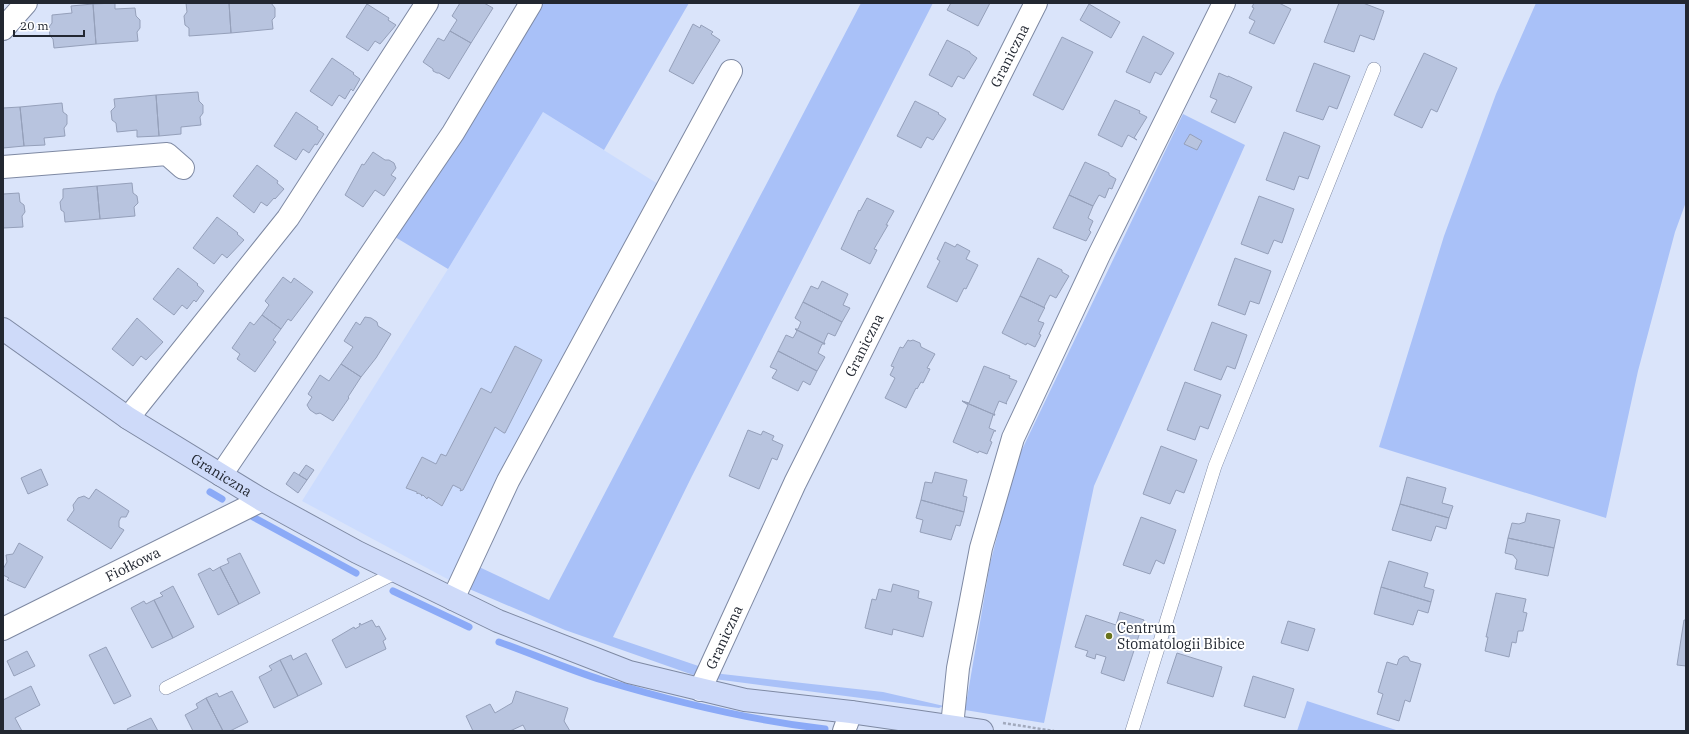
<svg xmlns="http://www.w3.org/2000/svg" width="1689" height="734" viewBox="0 0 1689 734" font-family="'IBM Plex Serif',serif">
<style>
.built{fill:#ccdcfe}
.green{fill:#a9c1f8}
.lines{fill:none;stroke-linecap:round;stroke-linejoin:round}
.stream{stroke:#8baaf7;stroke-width:7}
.building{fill:#b8c4df;stroke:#95a0ba}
.lane-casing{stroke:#7e89a3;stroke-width:14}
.street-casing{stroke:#7e89a3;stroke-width:24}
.secondary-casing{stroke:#7e89a3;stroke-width:24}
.path{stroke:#a2aabd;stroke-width:2.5;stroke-dasharray:3 2;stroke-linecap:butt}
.lane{stroke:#fff;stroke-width:13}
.street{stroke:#fff;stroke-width:22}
.secondary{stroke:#cedaf9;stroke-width:22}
.poi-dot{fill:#68731d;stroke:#fff;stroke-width:1.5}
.labels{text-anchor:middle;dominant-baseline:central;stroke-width:4;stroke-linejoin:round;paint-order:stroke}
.street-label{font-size:14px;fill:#222731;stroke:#fff}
.poi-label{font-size:14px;fill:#222731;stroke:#fff;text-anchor:start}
</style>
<rect width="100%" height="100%" fill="#dae4fa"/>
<!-- built -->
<path class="built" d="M 543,112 L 658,184 L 453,582 L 302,501 L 448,269 Z"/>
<!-- green -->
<path class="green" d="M 539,3 L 689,3 L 604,150 L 543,112 L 448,269 L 395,237 Z
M 861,3 L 933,3 L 692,476 L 613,637 L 722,674 L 883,692 L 944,706 L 939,708 L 699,677 L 565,630 L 453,582 L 477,566 L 549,600 Z
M 1536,3 L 1686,3 L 1686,202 L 1675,232 L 1638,371 L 1606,518 L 1379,447 L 1444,236 L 1496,94 Z
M 1183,114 L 1245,145 L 1094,486 L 1044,723 L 965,710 L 990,564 L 1016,462 Z
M 1307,701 L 1399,731 L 1297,731 Z"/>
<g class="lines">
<!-- stream -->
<path class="stream" d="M 210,492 L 222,499
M 253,517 L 356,573
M 393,591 L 469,627
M 499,642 C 533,654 567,669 602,680 C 675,702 749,720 825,729"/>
</g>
<!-- building -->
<path class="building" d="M 115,3 L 115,9 L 135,8 L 136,16 L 140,20 L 140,28 L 137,32 L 138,41 L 96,44 L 93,4 Z
M 186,3 L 229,3 L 231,33 L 189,36 L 189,28 L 185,25 L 184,16 L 187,12 Z
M 229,3 L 271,3 L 275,8 L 275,17 L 272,20 L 273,29 L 231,33 Z
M 460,3 L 484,3 L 493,8 L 471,43 L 450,31 L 457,20 L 452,16 Z
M 951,3 L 990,3 L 978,26 L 947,10 Z
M 1254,3 L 1279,3 L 1291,9 L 1274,44 L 1249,33 L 1255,21 L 1249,18 L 1254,8 L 1252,7 Z
M 1339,3 L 1363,3 L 1384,11 L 1374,40 L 1360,35 L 1354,52 L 1324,42 Z
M 93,4 L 96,44 L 54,48 L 53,39 L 50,36 L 49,27 L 52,23 L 52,15 L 72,13 L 71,6 Z
M 367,4 L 389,18 L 388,20 L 396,25 L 380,44 L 375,41 L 368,51 L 346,37 Z
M 1089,4 L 1120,22 L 1111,38 L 1080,20 Z
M 693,24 L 700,28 L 701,25 L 713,32 L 711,34 L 720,40 L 693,84 L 669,71 Z
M 450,31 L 471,43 L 449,79 L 439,73 L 437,73 L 433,71 L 433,69 L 423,62 L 438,38 L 444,41 Z
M 1143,36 L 1174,53 L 1161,75 L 1155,72 L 1150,83 L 1126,72 Z
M 1062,37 L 1093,52 L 1063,110 L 1033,95 Z
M 947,40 L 970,52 L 970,53 L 977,58 L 964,79 L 958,76 L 952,87 L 929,75 Z
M 1424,53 L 1457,68 L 1437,112 L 1431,109 L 1422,128 L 1394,115 Z
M 332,58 L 354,73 L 353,74 L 360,79 L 353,91 L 351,89 L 345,99 L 339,95 L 332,106 L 310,91 Z
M 1314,63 L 1350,76 L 1337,109 L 1329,106 L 1323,120 L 1296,111 Z
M 1219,73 L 1228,77 L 1228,76 L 1252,87 L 1235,123 L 1211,112 L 1217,100 L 1210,97 Z
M 198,92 L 199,101 L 203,105 L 203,113 L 200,117 L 201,125 L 181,127 L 181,134 L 159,136 L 156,95 Z
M 156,95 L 159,136 L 137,137 L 137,130 L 117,132 L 116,123 L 112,120 L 111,111 L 115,107 L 114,99 Z
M 1115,100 L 1140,111 L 1139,113 L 1147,117 L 1134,138 L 1137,140 L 1128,135 L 1122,147 L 1098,135 Z
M 915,101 L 939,113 L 938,114 L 946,119 L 933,140 L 927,137 L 921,148 L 897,136 Z
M 62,103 L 63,112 L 67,115 L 67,124 L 64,128 L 65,136 L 44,138 L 45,145 L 24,146 L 20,107 Z
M 20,107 L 24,146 L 3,148 L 3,108 Z
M 296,112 L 318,127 L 317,129 L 324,134 L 317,145 L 315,144 L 309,153 L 303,149 L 296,160 L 274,146 Z
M 1284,132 L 1320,146 L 1308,179 L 1299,176 L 1294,190 L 1266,180 Z
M 1190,134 L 1202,141 L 1197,150 L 1184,144 Z
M 373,152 L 385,160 L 389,160 L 394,163 L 396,168 L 391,175 L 396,178 L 384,196 L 375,190 L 363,207 L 345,195 L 362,164 L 364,165 Z
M 1085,162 L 1109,173 L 1109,175 L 1116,179 L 1112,189 L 1109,188 L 1105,198 L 1099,195 L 1093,206 L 1069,195 Z
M 257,165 L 278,181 L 277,183 L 284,189 L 275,199 L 274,198 L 267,206 L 261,202 L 254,213 L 233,196 Z
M 132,183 L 133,193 L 137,196 L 138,203 L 134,207 L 135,216 L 100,219 L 97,186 Z
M 97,186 L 100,219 L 65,222 L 64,212 L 61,210 L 60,202 L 63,198 L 63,189 Z
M 19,193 L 20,202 L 24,205 L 25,212 L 22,216 L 23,227 L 3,228 L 3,194 Z
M 1069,195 L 1093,206 L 1088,218 L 1093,221 L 1089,230 L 1091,232 L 1086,241 L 1053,228 Z
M 1259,196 L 1294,209 L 1282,243 L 1274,240 L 1268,254 L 1241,244 Z
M 867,198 L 894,211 L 886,225 L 888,225 L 874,249 L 877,250 L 870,264 L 841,249 L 859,210 L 860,211 Z
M 217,217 L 238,233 L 237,234 L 244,240 L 227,258 L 222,254 L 214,264 L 193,248 Z
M 945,242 L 955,247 L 957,244 L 970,251 L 966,259 L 978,265 L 966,289 L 964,288 L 957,302 L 927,287 L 940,261 L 937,259 Z
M 1038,258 L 1062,270 L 1062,272 L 1069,276 L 1056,298 L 1050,295 L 1044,307 L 1045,308 L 1020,296 Z
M 1235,258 L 1271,271 L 1259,304 L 1250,301 L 1245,315 L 1218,305 Z
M 178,268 L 198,284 L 197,285 L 204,291 L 196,302 L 194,300 L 187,309 L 182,305 L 174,315 L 153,299 Z
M 283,277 L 291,283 L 294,278 L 313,292 L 291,321 L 288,319 L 281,329 L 262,315 L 269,305 L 265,301 Z
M 822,281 L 848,294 L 843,305 L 850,308 L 842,322 L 803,302 L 811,286 L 818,289 Z
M 1020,296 L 1045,308 L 1044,309 L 1038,321 L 1044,323 L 1039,334 L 1041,335 L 1035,347 L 1027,343 L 1026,345 L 1002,333 Z
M 803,302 L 842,322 L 835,336 L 828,333 L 824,342 L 825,344 L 795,329 L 798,329 L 801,322 L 795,318 Z
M 262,315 L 281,329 L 273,340 L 276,342 L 255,372 L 237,359 L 240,354 L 232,348 L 250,322 L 254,325 Z
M 365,317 L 371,318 L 377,322 L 378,326 L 391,334 L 376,358 L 361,377 L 341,364 L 353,347 L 344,341 L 356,322 L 360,325 Z
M 137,318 L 163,342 L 146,360 L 141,356 L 133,366 L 112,349 Z
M 1212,322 L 1247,335 L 1235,369 L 1227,366 L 1221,380 L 1194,370 Z
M 795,329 L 825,344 L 822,344 L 818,353 L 825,357 L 817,371 L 778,351 L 786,335 L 793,338 L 797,331 Z
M 908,340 L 910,341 L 913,340 L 920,343 L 921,347 L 935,354 L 927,368 L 930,369 L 923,383 L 921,382 L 917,389 L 916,388 L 906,408 L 885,398 L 895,378 L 890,375 L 894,367 L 891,366 L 900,347 L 903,348 Z
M 515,346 L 542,360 L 505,433 L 504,433 L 495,427 L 463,490 L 460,491 L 461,489 L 453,485 L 442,506 L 428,497 L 427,499 L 423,495 L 421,496 L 422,495 L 418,493 L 417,494 L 417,492 L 406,488 L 422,457 L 436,464 L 441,454 L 446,456 L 481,388 L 491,393 Z
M 778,351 L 817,371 L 810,385 L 803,381 L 798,391 L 772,378 L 777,370 L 770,367 Z
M 341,364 L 361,377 L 348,397 L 349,398 L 333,421 L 320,413 L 316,414 L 310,410 L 307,405 L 312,397 L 308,394 L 320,375 L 329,381 Z
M 984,366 L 1010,376 L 1009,378 L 1017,381 L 1006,403 L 1007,404 L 999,401 L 994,413 L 995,415 L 962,401 L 969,403 Z
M 1185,382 L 1221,395 L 1208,429 L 1200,426 L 1195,440 L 1167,430 Z
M 962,401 L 995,415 L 993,415 L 989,428 L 996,431 L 994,431 L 990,441 L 992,442 L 987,454 L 979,451 L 978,453 L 953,442 L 968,405 Z
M 748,430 L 761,435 L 763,431 L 774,436 L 772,440 L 783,445 L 777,460 L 772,458 L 759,489 L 729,476 Z
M 1161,446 L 1197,460 L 1184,493 L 1176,490 L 1170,504 L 1143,494 Z
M 306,465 L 314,470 L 307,480 L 299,475 Z
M 41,469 L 48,485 L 28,494 L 21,478 Z
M 294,472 L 307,480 L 298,493 L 286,484 Z
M 935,472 L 967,480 L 963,496 L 967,497 L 964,512 L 921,500 L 925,482 L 932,483 Z
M 1407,477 L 1446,488 L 1442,503 L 1453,506 L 1449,518 L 1400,504 Z
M 96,489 L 129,511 L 126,517 L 121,517 L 119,521 L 119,527 L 124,530 L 111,549 L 67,520 L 74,510 L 73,505 L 78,498 L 84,496 L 89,499 Z
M 921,500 L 964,512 L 960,526 L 956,525 L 951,540 L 920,532 L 923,520 L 916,518 Z
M 1400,504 L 1449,518 L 1446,529 L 1436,526 L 1431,541 L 1392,530 Z
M 1527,513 L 1560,520 L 1554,548 L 1508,538 L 1512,523 L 1519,524 L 1525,522 Z
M 1141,517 L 1176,530 L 1164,564 L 1156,560 L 1150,574 L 1123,565 Z
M 1508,538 L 1554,548 L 1548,576 L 1515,569 L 1517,560 L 1513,555 L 1505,553 Z
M 19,543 L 43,557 L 25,588 L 7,580 L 9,578 L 3,575 L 3,569 L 7,562 L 6,555 L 13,554 Z
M 240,553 L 260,593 L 239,604 L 220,567 L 229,563 L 227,559 Z
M 1389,561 L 1428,573 L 1424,587 L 1434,590 L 1431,602 L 1381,587 Z
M 220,567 L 239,604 L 218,615 L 198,574 L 210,568 L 213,571 Z
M 893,584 L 919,591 L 918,598 L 932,602 L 923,637 L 893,629 L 892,635 L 865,628 L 872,599 L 876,600 L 879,589 L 891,592 Z
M 173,586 L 194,627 L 173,638 L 154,600 L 163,596 L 160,593 Z
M 1381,587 L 1431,602 L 1428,613 L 1418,610 L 1413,625 L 1374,614 Z
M 1496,593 L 1526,599 L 1523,612 L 1527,613 L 1523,631 L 1518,631 L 1516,643 L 1512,642 L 1509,657 L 1485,651 L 1488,637 L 1486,637 Z
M 154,600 L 173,638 L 152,648 L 131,608 L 144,601 L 146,604 Z
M 1120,612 L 1144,620 L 1124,681 L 1101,673 L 1106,657 L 1096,654 L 1095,659 L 1086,656 L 1088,651 L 1075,647 L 1086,615 L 1116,625 Z
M 372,620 L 376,627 L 379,626 L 386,639 L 383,641 L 386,649 L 346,668 L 332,640 L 354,627 L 355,629 L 360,626 L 359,624 L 360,623 L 361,625 Z
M 1684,620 L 1686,620 L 1686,666 L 1677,665 Z
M 1288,621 L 1315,629 L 1308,651 L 1281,643 Z
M 106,647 L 131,696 L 114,704 L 89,655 Z
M 27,651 L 35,666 L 14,676 L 7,661 Z
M 306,653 L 322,684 L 298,696 L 280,660 L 291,655 L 293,660 Z
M 1177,653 L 1222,667 L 1213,697 L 1167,683 Z
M 1404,656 L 1408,657 L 1410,661 L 1421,664 L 1410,702 L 1405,700 L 1399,721 L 1377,714 L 1383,694 L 1378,692 L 1387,662 L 1397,665 L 1399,659 Z
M 280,660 L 298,696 L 274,708 L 259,677 L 272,670 L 269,666 Z
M 1253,676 L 1294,689 L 1285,718 L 1244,706 Z
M 31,686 L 40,705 L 15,718 L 22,731 L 3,731 L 3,700 Z
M 232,691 L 248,722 L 230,731 L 223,731 L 206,698 L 217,693 L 219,697 Z
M 516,691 L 568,708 L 564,721 L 570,731 L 526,731 L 523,725 L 510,731 L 473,731 L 466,716 L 490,704 L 495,713 L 512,703 Z
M 206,698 L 223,731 L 193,731 L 185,715 L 198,708 L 196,704 Z
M 151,718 L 158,731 L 128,731 L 127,729 Z"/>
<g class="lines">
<defs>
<path id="lane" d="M 166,688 L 397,572
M 1132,731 L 1215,466 L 1374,69"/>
<g id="street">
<path d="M 3,29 L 26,3"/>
<path d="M 3,167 L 167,154 L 183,168"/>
<path d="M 128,418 L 288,218 L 427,3"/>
<path d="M 221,475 L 453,133 L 531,3"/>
<path d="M 453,599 L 508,481 L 731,71"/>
<path id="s1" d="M 3,629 L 262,500"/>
<path id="s2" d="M 700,690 L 795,483 L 1036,3"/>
<path d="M 952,726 L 958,668 L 981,548 L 1013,438 L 1099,255 L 1224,3"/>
<path d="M 844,731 L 851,712"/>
</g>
<g id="secondary">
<path id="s3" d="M 3,329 L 128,418 L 262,500 L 357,552 L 498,621 L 629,672 L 745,700 L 851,712 L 982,731"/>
</g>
</defs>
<!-- lane casing -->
<use href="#lane" class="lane-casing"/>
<!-- street casing -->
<use href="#street" class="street-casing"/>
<!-- secondary casing -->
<use href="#secondary" class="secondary-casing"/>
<!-- path -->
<path class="path" d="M 1003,723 L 1054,731"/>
<!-- lane -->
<use href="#lane" class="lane"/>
<!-- street -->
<use href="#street" class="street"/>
<!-- secondary -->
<use href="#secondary" class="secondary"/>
</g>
<!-- markers -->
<circle class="poi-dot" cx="1109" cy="636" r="4"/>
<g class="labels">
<!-- street labels -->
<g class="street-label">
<text stroke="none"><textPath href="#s2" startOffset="706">Graniczna</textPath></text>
<text stroke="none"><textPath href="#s2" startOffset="382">Graniczna</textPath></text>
<text stroke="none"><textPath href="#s3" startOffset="263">Graniczna</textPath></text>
<text stroke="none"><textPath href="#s1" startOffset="145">Fiołkowa</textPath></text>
<text stroke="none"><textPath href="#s2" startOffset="58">Graniczna</textPath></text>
</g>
<!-- poi labels -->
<g class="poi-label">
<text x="1117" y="628">Centrum<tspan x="1117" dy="16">Stomatologii Bibice</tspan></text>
</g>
</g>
<!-- border -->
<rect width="1689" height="734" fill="none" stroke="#222731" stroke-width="8"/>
<!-- scale -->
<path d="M14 30v6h70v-6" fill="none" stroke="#222731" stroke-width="2"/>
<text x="20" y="30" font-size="12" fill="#222731" stroke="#ffffff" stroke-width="3" paint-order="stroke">20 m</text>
</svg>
